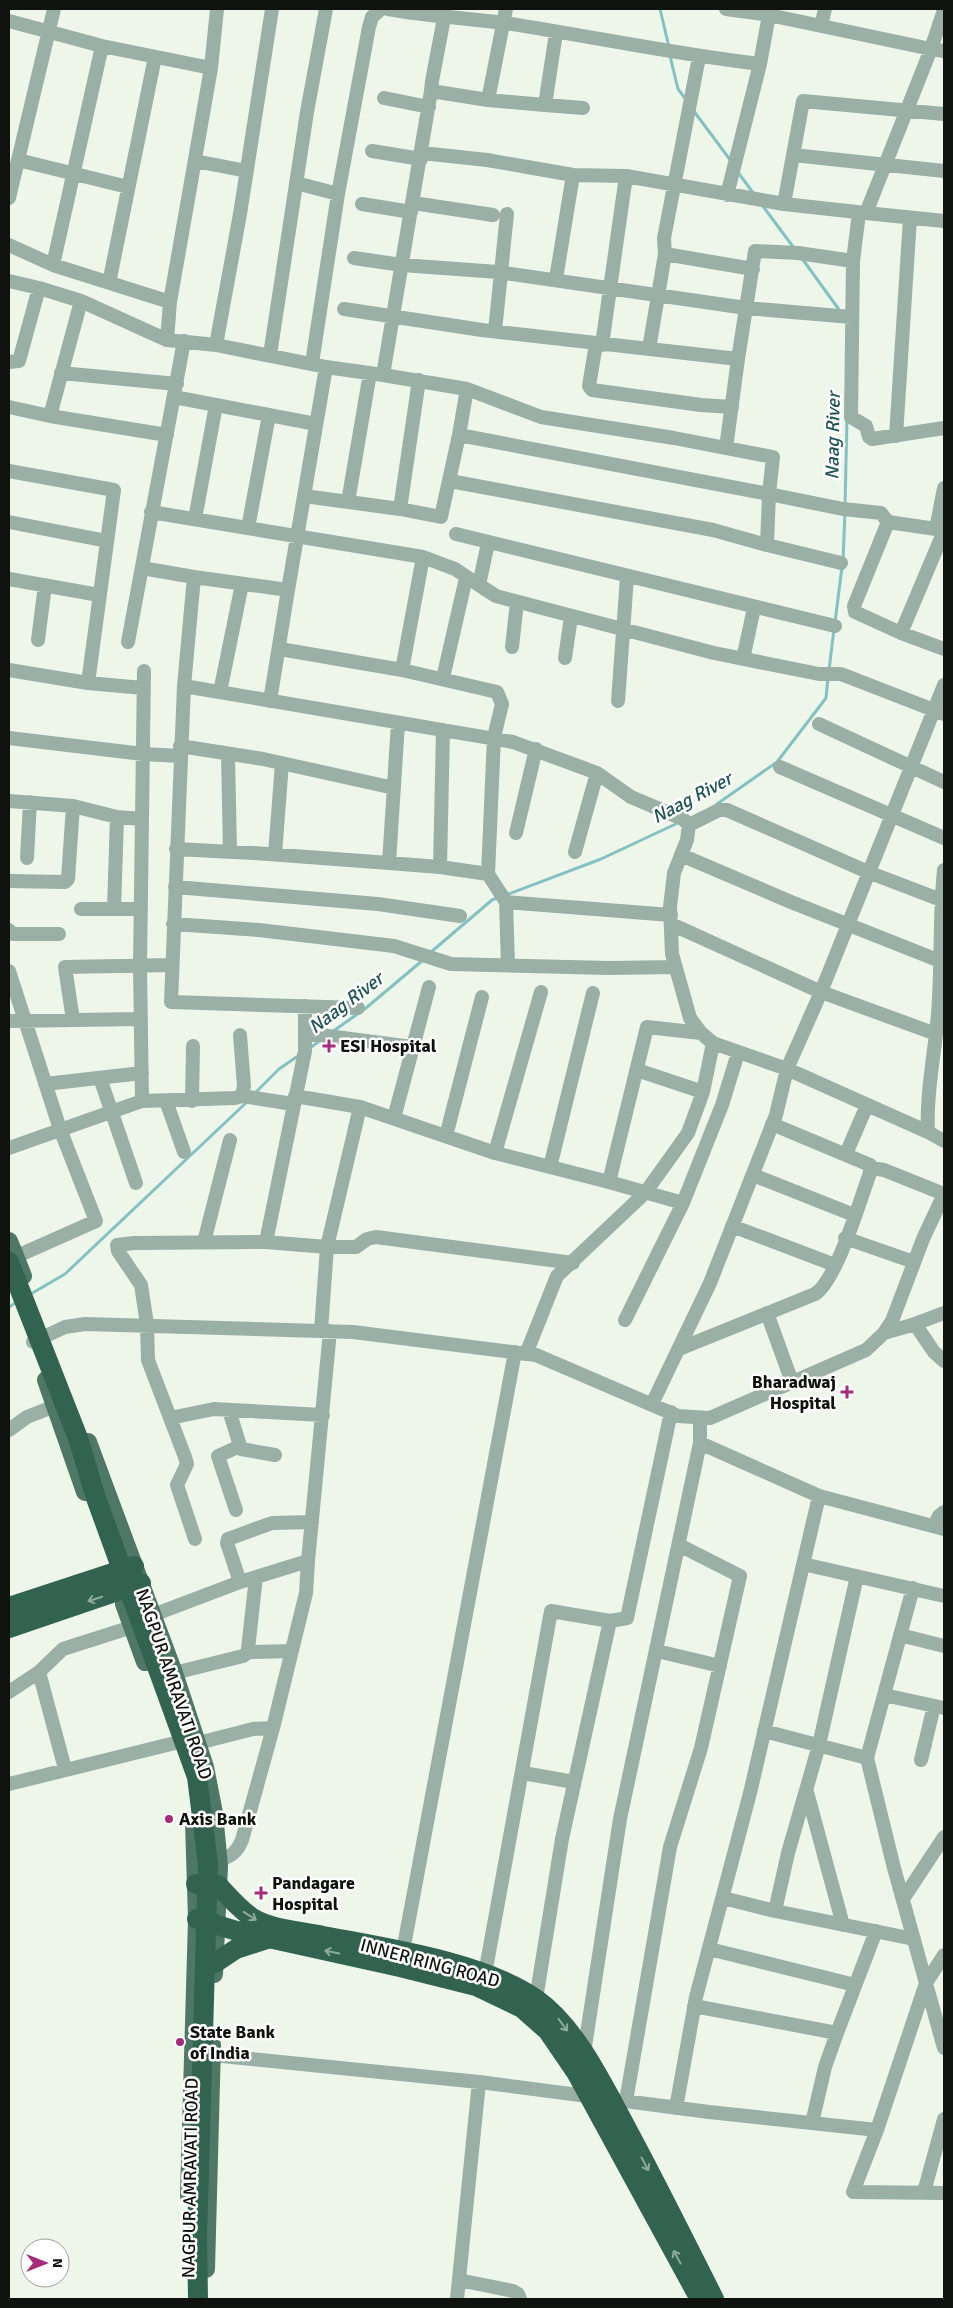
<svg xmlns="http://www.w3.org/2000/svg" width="953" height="2308" viewBox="0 0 953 2308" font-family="Signika,sans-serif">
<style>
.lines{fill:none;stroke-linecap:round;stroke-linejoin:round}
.stream{stroke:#84c1c2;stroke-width:3}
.minor{stroke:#9ab0a6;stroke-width:14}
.major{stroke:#4e7766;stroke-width:18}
.highway{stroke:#316350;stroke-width:20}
.highway-bridge{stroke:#316350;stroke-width:20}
.oneway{stroke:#8ea99f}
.poi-dot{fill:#a72a7b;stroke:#fff;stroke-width:2}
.labels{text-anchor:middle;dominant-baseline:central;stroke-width:5;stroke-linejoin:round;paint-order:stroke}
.poi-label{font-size:18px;font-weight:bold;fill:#0f120e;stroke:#fff;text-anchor:start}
.street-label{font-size:18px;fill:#0f120e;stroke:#fff}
.water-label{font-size:19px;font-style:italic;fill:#205556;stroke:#fff}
</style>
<rect width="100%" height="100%" fill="#eef6ea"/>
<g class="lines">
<!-- stream -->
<path class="stream" d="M 660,9 L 669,47
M 670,56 L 678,89 L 687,101
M 693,110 L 731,161
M 737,171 L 754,194
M 762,205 L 794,248
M 801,257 L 840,311
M 845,506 L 847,419
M 843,560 L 845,512
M 835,622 L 842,567
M 829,670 L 834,629
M 717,804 L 777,762 L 826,698 L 828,678
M 506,895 L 601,859 L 680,822
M 431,952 L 492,900 L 497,898
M 332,1032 L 366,1008 L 423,960
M 310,1048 L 321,1040
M 254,1094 L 279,1069 L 298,1056
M 29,1295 L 65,1274 L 248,1101
M 9,1307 L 17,1302"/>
<!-- minor -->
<path class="minor" d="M 388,9 C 427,16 466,18 505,23 C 590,36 674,54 760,64
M 726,9 L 769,15 L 931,49 L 866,213 L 944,221
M 944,10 L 931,49 L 944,51
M 9,21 L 102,46 L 211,68 L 170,302 L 167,340
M 821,26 L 825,9
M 211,68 L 217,9
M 431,91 L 432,81 L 444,18
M 384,98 L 429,107
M 488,100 L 545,105 L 556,33
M 545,105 L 583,108
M 372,151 L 421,159
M 422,153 L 487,160 L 573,175 L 626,176 L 784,204 L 866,213
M 793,155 L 944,171
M 18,160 L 128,187
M 195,161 L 247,171
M 296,183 L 338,194
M 727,195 L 760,64 L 769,15
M 9,198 L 54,9
M 413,203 L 493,215
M 362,204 L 411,212
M 784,204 L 803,101 L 944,114
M 9,245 L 53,265 L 170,302
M 665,254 L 664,238 L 699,57
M 354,258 L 402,265 L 498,272 L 746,308 L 851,317
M 853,261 L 851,417 L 866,426 L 869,437 L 872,439 L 944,428
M 53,265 L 102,46
M 556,279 L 573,175
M 9,281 L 39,288 L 81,301 L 167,340 L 216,345 L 326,367 L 383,375 L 431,91 L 488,100 L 506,9
M 109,283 L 155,57
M 344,309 L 482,330 L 738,359 L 726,448
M 495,331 L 507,214
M 596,344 L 589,386 L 592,390 L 701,405 L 732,407
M 216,345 L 240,214 L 272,9
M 602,345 L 626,176
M 649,349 L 665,254 L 753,269
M 270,355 L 307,112 L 326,9
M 738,359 L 755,251 L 798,253 L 853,261 L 859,213
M 9,362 L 19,361 L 39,288
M 312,363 L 338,194 L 369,27 L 372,17 L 381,9
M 61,373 L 177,384
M 383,375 L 467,389 L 541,417 L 674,438 L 773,457 L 769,494 L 843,509 L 881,513 L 888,522 L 936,529
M 174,397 L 316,424
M 9,407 L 50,416 L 81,301
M 50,416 L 167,435
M 896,436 L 910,218
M 9,471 L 114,490 L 88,683 L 143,688
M 450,481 L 713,530 L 767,545 L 769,494 L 459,435 L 467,389
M 304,496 L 400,509 L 419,380
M 348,502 L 370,373
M 400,509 L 441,517 L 459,435
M 151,512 L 423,557
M 195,519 L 216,405
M 9,522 L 107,541
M 888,522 L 854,606 L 855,612 L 901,633 L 944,649
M 248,528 L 269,415
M 943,531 L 936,529 L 944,488
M 456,534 L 835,626
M 488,543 L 479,585 L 496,596 L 714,653 L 819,674 L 841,674 L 944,714
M 767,545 L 841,563
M 142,568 L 194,577
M 9,579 L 99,595
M 479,585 L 455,569 L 423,557 L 402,670 L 497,692 L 502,704 L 494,737 L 488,874
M 288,590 L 326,367
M 901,633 L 944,531
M 38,640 L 45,585
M 128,642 L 184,341
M 512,647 L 517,602
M 280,649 L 402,670
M 565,658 L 571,617
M 743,659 L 754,608
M 9,670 L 88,683
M 144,671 L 140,966 L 142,1101 L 235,1098 L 242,1096 L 244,1086 L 240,1035
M 443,678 L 466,578
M 184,686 L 194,577 L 288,590 L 270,701
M 220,692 L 242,584
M 618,701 L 627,577
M 819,724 L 944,782
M 9,738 L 143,754 L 180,756
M 180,746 L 263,759 L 394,788
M 228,754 L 230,852
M 780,767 L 944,838
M 9,801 L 73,806 L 117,817 L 142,819
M 117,817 L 114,909 L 141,909
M 689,825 L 719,810 L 727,810 L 868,872 L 941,900
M 516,833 L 536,749
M 176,849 L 253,853 L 389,863 L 398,723
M 575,852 L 597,773
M 275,854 L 282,763
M 681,855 L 791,902 L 940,961
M 27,858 L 30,802
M 389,863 L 440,867 L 443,730
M 440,867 L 488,874 L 506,902
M 9,881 L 65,882 L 68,879 L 73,806
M 175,887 L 378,904 L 460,916
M 81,909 L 114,909
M 173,924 L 259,930 L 394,946 L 451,964 L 609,968 L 676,967
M 671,924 L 821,992 L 936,1034
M 9,930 L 12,934 L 59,934
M 508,965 L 506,902 L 671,915
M 9,971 L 60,1129 L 96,1221 L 15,1257
M 305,1006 L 305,1033
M 358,1008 L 171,1002 L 184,686 L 513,742 L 597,773 L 631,797 L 683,819 L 689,825 L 687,840 L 674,873 L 670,907 L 672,954 L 690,1018 L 701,1033 L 713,1043 L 787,1069 L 928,1132 C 926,1092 935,1053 938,1013 C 942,965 939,918 944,870
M 73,1020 L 65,967 L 172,965
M 9,1021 L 141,1019
M 637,1070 L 703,1092
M 100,1078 L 136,1183
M 45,1084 L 142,1073
M 242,1096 L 293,1104
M 295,1096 L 360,1107 L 495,1153 L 609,1182 L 647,1027 L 701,1033
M 166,1101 L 184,1152
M 192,1101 L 193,1046
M 394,1118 L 429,987
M 928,1132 L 944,1141
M 446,1136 L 482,997
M 9,1148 L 142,1101
M 495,1153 L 541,992
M 846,1154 L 867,1105
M 550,1167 L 593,993
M 871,1168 L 884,1170 L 944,1194
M 753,1175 L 854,1215
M 609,1182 L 683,1203
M 732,1226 L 835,1265
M 845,1238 L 914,1262
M 204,1242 L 230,1140
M 266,1242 L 305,1051 L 305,1033 L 412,1047
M 767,1313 L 792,1382
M 625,1320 L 683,1203 L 722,1105 L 738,1053
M 915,1324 L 934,1352 L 944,1361
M 321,1330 L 327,1247 L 356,1247 L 367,1239 L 376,1237 L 573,1263
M 884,1333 L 912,1325 L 944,1313
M 33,1342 L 65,1327 L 85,1324 L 353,1332 L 536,1355 L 678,1416 L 710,1418 L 866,1350 L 884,1333 L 892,1321 L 923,1239 L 944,1194
M 679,1349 L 815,1294 C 837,1280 860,1200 870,1173 L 870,1165 L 772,1124
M 526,1354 L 557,1276 L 645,1193 L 688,1133 L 703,1092 L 713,1043
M 652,1404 L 710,1283 L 776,1115 L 787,1069 L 821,992 L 944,685
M 229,1410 L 241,1449 L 275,1455
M 170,1418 L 214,1409 L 323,1415
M 700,1418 L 700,1443
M 9,1430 L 27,1417 L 55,1406
M 236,1510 L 218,1456 L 240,1446
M 934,1526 L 939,1516 L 944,1512
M 195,1539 L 177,1485 L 187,1464 L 185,1457 L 148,1360 L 147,1324 L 141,1285 L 118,1251 L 117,1245 L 134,1243 L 266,1242 L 327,1247 L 360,1107
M 803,1564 L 944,1596
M 857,1576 L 819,1745 L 788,1853 L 775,1911 L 914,1939
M 256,1577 L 248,1649 L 253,1652 L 292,1651
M 240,1582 L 227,1543 L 228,1539 L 272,1523 L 312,1522
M 913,1588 L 884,1695 L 944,1708
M 153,1615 L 240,1582 L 308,1561 L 330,1331
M 610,1621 L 627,1618 L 671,1412
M 900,1635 L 944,1646
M 657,1651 L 720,1666
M 39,1672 L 65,1769
M 174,1673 L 243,1656 L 250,1651
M 9,1692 L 39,1672 L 63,1649 L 132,1627
M 884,1695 L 867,1758 L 894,1868 L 944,2048
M 764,1731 L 867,1758
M 198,1743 L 253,1729 L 273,1728
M 921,1760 L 934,1706
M 523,1773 L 574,1782
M 9,1784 L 175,1743
M 807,1792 L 843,1925
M 219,1860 C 232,1856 237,1852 242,1840 L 273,1728 L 306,1593 L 308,1561
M 723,1898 L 775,1911
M 903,1899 L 944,1837
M 709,1949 L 855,1985
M 403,1951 L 515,1352
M 944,1955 L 926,1983 L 877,2130 L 853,2192 L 944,2193
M 485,1974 L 551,1611 L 610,1621 L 562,1839 L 536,1999
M 694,2006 L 837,2033 L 876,1931
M 584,2053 L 620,1819 L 700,1443 L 819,1496 L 944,1529
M 212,2055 L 479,2082 L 709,2112 L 877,2130
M 626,2101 L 670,1847 L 701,1748 L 740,1576 L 679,1545
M 676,2108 L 696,1997 L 750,1793 L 819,1496
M 812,2123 L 825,2067 L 837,2033
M 924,2192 L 944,2119
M 459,2280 L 513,2291 L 518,2294 L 520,2299
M 457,2299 L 479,2082"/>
<!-- major -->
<path class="major" d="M 9,1241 L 23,1276
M 46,1380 L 85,1492
M 88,1442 L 174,1673 L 205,1767 L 214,1813 L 219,1866 L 214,1974
M 124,1604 L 145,1662
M 189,2196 L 197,1919 L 194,1823
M 206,2269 L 212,2045"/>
<!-- highway -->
<path class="highway" d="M 9,1607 L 134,1566
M 9,1628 L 141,1583
M 196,1884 L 218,1885 C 229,1897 240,1910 254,1919 C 273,1930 301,1931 323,1936 C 386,1948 483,1962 536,1999 C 577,2028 604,2087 628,2131 C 658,2187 686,2243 714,2299
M 197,1919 L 237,1931 L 400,1967 L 476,1986 L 522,2008 L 548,2031 L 576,2072 L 696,2292
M 215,1963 L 236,1949 L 267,1939"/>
<!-- highway-bridge -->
<path class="highway-bridge" d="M 9,1262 L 78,1438 L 96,1498 L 197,1777 L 208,1864 L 197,2237 L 198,2299"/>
</g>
<!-- one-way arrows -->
<defs><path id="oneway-shaft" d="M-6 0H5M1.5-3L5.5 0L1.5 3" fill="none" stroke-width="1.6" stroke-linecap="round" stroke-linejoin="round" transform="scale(1.25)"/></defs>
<g class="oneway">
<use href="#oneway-shaft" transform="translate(95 1599) rotate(162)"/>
<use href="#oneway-shaft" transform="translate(250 1916) rotate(34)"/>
<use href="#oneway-shaft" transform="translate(332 1952) rotate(-168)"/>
<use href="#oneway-shaft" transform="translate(563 2025) rotate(54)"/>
<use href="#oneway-shaft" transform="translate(645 2164) rotate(62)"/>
<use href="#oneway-shaft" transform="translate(677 2257) rotate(-119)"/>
</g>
<!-- markers -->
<g class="poi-dot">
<path d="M326.5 1038.5h5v5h5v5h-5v5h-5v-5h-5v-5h5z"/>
<path d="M844.5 1384.5h5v5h5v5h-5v5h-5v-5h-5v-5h5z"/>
<circle cx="169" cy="1819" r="5"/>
<path d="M258.5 1885.5h5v5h5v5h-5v5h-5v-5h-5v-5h5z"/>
<circle cx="180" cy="2042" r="5"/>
</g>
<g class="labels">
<!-- poi labels -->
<g class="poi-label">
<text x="340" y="1046">ESI Hospital</text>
<text x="836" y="1382" text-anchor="end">Bharadwaj<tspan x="836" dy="21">Hospital</tspan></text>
<text x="179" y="1819">Axis Bank</text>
<text x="272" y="1883">Pandagare<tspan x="272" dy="21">Hospital</tspan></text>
<text x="190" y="2032">State Bank<tspan x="190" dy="21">of India</tspan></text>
</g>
<!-- street labels -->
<g class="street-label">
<text transform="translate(174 1684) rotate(71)">NAGPUR AMRAVATI ROAD</text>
<text transform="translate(430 1963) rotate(15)">INNER RING ROAD</text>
<text transform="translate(190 2178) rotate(-89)">NAGPUR AMRAVATI ROAD</text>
</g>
<!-- water labels -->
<g class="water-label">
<text transform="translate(833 436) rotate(-89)">Naag River</text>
<text transform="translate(692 798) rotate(-28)">Naag River</text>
<text transform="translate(346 1003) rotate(-37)">Naag River</text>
</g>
</g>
<!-- border -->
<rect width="953" height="2308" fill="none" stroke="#0f120e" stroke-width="20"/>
<!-- north arrow -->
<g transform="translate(45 2263) rotate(90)"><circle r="24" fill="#ffffff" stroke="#9fa09f"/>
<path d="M0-4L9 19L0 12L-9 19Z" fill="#a72a7b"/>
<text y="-8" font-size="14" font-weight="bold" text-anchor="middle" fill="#0f120e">N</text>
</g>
</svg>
